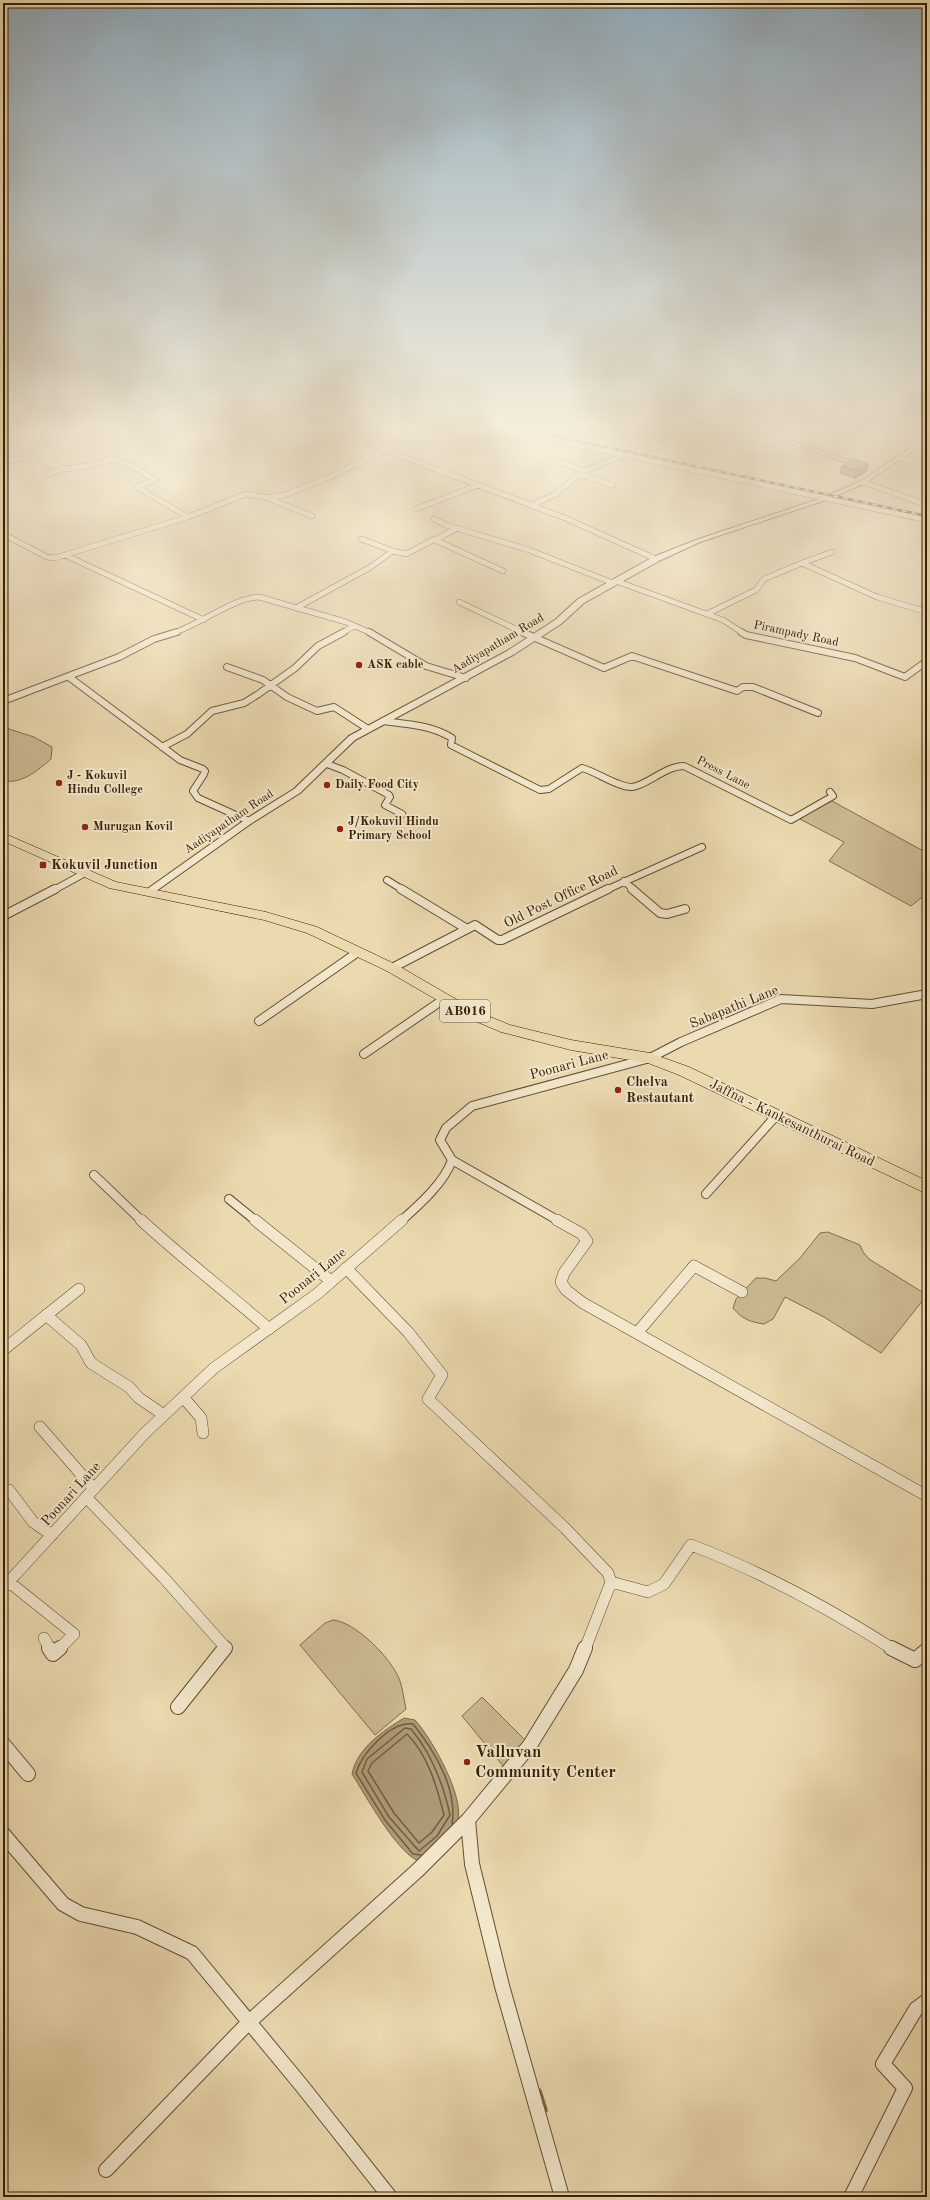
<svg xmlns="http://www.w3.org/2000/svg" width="930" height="2200" viewBox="0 0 930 2200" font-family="'Old Standard TT',serif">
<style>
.green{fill:#ccba92;stroke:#806d4c}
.water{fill:#ad9a76;stroke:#7d6949}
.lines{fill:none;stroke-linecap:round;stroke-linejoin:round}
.shore{stroke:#715d3e;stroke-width:1.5}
.stream{stroke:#7d6949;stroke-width:5.5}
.minor-far4-casing{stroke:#624e30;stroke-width:6}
.minor-far3-casing{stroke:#624e30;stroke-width:8}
.minor-far2-casing{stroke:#624e30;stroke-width:10}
.minor-far1-casing{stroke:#624e30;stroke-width:12}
.minor-casing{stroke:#624e30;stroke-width:16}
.tertiary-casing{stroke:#624e30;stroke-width:2}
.primary-casing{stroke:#352006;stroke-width:1}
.minor-far4{stroke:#f2e6cb;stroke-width:5}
.minor-far3{stroke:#f2e6cb;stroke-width:6}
.minor-far2{stroke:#f2e6cb;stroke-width:8}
.minor-far1{stroke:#f2e6cb;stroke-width:11}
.minor{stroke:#f2e6cb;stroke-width:14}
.tertiary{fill:#f2e6cb;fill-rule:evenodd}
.primary{fill:#ebd9af;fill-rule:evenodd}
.rail-casing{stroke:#352006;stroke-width:2.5}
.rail{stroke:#f2e6cb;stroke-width:1.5;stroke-dasharray:5;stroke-linecap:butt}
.wall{fill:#7f6e51;stroke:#352006}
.shaded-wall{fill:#685a42;stroke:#352006}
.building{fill:#94805e;stroke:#352006}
.poi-dot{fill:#8f2418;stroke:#f2e6cb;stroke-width:1.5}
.labels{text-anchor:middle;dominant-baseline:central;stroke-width:4;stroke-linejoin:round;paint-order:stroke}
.far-street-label{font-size:12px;fill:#352006;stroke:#f2e6cb}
.far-poi-label{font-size:12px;font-weight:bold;fill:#352006;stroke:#f2e6cb;text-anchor:start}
.shield{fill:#f2e6cb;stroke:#6e5b41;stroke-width:1}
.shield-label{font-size:13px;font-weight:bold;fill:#352006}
.poi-label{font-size:14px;font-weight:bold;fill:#352006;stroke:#f2e6cb;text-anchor:start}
.street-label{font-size:14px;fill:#352006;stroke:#f2e6cb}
.near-poi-label{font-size:17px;font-weight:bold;fill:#352006;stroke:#f2e6cb;text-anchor:start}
</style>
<rect width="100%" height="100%" fill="#ebd9af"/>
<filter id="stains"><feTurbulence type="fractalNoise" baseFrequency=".005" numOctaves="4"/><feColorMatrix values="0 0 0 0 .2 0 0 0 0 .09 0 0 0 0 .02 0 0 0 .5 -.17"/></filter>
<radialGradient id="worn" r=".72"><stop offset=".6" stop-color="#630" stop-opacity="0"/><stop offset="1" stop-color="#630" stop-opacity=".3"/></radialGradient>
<!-- green -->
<path class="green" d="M 3,727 L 34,737 L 52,747 L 51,759 C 37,771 22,784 3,781 Z
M 832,801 L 927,853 L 927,893 L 911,906 L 829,861 L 844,842 L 796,817 Z
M 828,1232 L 860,1245 L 863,1252 L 869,1259 L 927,1295 L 881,1353 L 824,1317 L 785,1297 L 773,1319 L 764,1324 C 750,1322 742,1319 733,1308 L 736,1299 L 756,1278 L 765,1278 L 776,1281 L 800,1258 L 820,1233 Z
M 333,1620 C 356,1622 393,1660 400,1681 C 403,1690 404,1700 406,1709 L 375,1735 L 300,1645 L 325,1623 Z
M 482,1697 L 530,1745 L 509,1773 L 462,1716 Z"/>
<!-- water -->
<path class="water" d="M 404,1718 L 415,1720 C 431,1737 469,1803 456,1825 C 450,1837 429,1851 418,1861 C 395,1850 366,1796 352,1774 C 357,1748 383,1731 404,1718 Z"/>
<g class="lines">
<!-- shore -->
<path class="shore" d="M 405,1728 L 411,1729 C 432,1754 443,1783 450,1815 L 437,1836 L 419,1851 L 389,1817 L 362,1772 L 367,1759 Z
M 407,1734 C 428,1755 437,1787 444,1815 L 432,1832 L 419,1843 L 394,1813 L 368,1771 L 372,1763 Z
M 421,1855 L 413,1854 L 385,1820 L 356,1773 C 362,1753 391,1721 413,1724 C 434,1750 458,1789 452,1824"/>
<!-- stream -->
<path class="stream" d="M 539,2091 L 545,2110"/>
<defs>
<path id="minor-far4" d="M 330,433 L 372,445 L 565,518 L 656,559
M 523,433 L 927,520
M 659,433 L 690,444 L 737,433
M 236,445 L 253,433
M 372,445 L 400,433
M 109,454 L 112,459 L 133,466 L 155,480 L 137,487 L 188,517
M 901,458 L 927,466
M 3,462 L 28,457 L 68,469 L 97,464 L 112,459
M 559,462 L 584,471
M 48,474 L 66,468
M 579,474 L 613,485
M 863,482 L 927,505
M 270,499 L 312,516
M 532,505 L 554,495 L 584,471 L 624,455 L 679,441
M 416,509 L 478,485
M 434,519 L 446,525 L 529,550 L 613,583
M 457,528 L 435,540 L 503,571
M 3,534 L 47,557 L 55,558 L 188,517 L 246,494 L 269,498 L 287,494 L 330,477 L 385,450
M 361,539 L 393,551
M 832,552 L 802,563 L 877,597 L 927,612
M 65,555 L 204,620
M 616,581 L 723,620 L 743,633
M 459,602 L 524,633
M 296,608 L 369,568 L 393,551 L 406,554 L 435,539
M 707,614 L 756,590 L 764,579 L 802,563
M 173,633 C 199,625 235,597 259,597 L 346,622 L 371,633
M 342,633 L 354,626"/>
<path id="minor-far3" d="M 369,632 L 426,666 L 466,678
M 522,632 L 604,668 L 632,656 L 737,691 L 743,687 L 753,687 L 818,713
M 741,632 L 746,635 L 855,658 L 905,677 L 927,661
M 227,667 L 263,680 L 287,697 L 317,711 L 334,707 L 368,729
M 69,677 L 180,760 L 203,769 L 205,771 L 204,774 L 193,791 L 198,798 L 249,821
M 3,701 L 119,657 L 154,639 L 177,632
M 383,721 C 407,724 431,725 452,738 L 451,745 L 540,790 L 549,789 L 582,768 C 597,772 617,787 632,787 C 646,786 665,766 684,766 L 791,820 L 833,796 L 830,792
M 162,747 L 187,734 L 212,711 L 244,703 L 257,695 L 295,668 L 318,646 L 344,632
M 327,764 L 343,770 L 389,795 L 390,797 L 385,805 L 402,814
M 387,880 L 403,890
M 624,881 L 634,890
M 54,890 L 85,873
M 606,890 L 702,847"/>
<path id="minor-far2" d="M 401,889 L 467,929
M 632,889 L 660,913 L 667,914 L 685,909
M 3,916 L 55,889
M 392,968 L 475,925 L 498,940 L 502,940 L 608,889
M 259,1021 L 358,952
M 364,1054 L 444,999
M 452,1160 L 559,1221
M 94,1175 L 142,1221
M 706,1194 L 776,1116
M 229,1199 L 256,1221
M 401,1221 C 418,1206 445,1182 452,1160 L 440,1140 L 446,1128 L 472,1106 L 650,1058 L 681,1042 L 781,999 L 872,1004 L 927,994"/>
<path id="minor-far1" d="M 141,1220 C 182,1258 227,1292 269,1329
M 255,1220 L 331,1281
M 557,1220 L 582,1234 L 587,1241 L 564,1273 L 561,1282 L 566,1290 L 583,1303 L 927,1496
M 346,1268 L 408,1332 L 442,1375 L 428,1399 L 565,1528 L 608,1573 L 611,1582 L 585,1649
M 46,1315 L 81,1345 L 91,1363 L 129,1387 L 139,1398 L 164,1415
M 637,1333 L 694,1266 L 742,1292
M 3,1350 L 79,1289
M 183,1397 L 201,1418 L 203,1433
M 40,1427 L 94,1489
M 9,1490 L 33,1522 L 52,1535
M 86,1497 L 163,1577 L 225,1647 L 224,1649
M 9,1582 L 74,1634 L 59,1649
M 611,1582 L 648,1592 L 664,1584 L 691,1545 C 760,1571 830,1609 893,1649
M 3,1588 L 145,1433 L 214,1368 L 317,1294 L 402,1220
M 44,1638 L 50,1649"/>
<path id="minor" d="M 49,1648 L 53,1654 L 60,1648
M 891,1648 L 915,1660 L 927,1650
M 178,1707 L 225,1648
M 3,1744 L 28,1774
M 468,1820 L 472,1864 L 502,1986 L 562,2197
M 3,1834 L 63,1904 L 81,1914 L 137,1927 L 192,1953 L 302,2086 L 390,2197
M 106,2170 L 249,2022 L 418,1870 L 468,1820 L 530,1745 L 576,1670 L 585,1648
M 851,2197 L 905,2088 L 883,2064 L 916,2009 L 927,2001"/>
<path id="tertiary" d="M 760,433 L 770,433 L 867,467 L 862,468 Z
M 927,437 L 927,442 L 865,483 L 829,499 L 700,542 L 659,561 L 584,603 L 561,624 L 513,655 L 355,740 L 300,793 L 252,823 L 152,894 L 148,895 L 143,892 L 246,819 L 294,789 L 349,736 L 507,651 L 555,620 L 578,599 L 653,557 L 696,540 L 825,497 L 861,481 Z"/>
<path id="primary" d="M 3,833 L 116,882 L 266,912 L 317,927 L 397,965 L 478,1012 L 510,1025 L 571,1040 L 650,1053 L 689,1067 L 927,1181 L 927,1194 L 679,1075 L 648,1063 L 571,1050 L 501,1032 L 468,1018 L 387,971 L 307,933 L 264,920 L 109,888 L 3,841 Z"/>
</defs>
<!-- minor-far4 casing -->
<use href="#minor-far4" class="minor-far4-casing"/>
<!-- minor-far3 casing -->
<use href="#minor-far3" class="minor-far3-casing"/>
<!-- minor-far2 casing -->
<use href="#minor-far2" class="minor-far2-casing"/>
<!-- minor-far1 casing -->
<use href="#minor-far1" class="minor-far1-casing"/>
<!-- minor casing -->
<use href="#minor" class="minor-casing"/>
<!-- tertiary casing -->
<use href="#tertiary" class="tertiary-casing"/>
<!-- primary casing -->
<use href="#primary" class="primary-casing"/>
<!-- minor-far4 -->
<use href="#minor-far4" class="minor-far4"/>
<!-- minor-far3 -->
<use href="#minor-far3" class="minor-far3"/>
<!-- minor-far2 -->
<use href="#minor-far2" class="minor-far2"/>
<!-- minor-far1 -->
<use href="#minor-far1" class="minor-far1"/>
<!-- minor -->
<use href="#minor" class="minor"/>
<!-- tertiary -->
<use href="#tertiary" class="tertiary"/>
<!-- primary -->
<use href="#primary" class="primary"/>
<defs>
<path id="rail" d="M 540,433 L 927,516"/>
</defs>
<!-- rail casing -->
<use href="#rail" class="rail-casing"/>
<!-- rail -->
<use href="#rail" class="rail"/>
</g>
<!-- wall -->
<path class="wall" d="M 842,466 L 866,472 L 855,478 L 840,473 Z"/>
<!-- shaded-wall -->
<path class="shaded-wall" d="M 868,464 L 866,472 L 855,478 L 856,470 Z"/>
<!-- building -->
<path class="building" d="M 854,459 L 868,464 L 856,470 L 842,466 Z"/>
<!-- sky -->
<linearGradient id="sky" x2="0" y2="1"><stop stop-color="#90aaba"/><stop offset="0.58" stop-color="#f6eedb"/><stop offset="1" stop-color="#f6eedb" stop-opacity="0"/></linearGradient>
<rect width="930" height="741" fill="url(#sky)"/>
<!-- markers -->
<g class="poi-dot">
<circle cx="359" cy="665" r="4"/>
<circle cx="59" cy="783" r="4"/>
<circle cx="327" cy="785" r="4"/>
<circle cx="85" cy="827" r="4"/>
<circle cx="340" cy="829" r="4"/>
<rect x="39" y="861" width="8" height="8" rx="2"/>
<circle cx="618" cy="1090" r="4"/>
<circle cx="467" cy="1762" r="4"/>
</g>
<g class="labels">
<!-- far-street labels -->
<g class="far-street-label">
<text transform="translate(796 634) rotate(12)">Pirampady Road</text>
<text transform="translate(498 644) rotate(-31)">Aadiyapatham Road</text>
<text transform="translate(723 773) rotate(27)">Press Lane</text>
<text transform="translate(229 822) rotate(-34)">Aadiyapatham Road</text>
</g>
<!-- far-poi labels -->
<g class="far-poi-label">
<text x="367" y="665">ASK cable</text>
<text x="67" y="776">J - Kokuvil<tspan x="67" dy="14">Hindu College</tspan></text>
<text x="335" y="785">Daily Food City</text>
<text x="348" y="822">J/Kokuvil Hindu<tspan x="348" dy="14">Primary School</tspan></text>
<text x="93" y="827">Murugan Kovil</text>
</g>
<!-- shield labels -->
<rect class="shield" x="440" y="1000" width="50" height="22" rx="3"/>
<g class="shield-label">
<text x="465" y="1011">AB016</text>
</g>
<!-- poi labels -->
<g class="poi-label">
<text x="51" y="865">Kokuvil Junction</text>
<text x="626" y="1082">Chelva<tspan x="626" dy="16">Restautant</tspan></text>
</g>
<!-- street labels -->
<g class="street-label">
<text transform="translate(561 897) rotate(-26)">Old Post Office Road</text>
<text transform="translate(734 1007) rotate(-22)">Sabapathi Lane</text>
<text transform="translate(569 1065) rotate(-15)">Poonari Lane</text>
<text transform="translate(792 1123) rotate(26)">Jaffna - Kankesanthurai Road</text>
<text transform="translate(313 1276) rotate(-39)">Poonari Lane</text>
<text transform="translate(71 1494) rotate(-48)">Poonari Lane</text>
</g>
<!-- near-poi labels -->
<g class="near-poi-label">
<text x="475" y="1752">Valluvan<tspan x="475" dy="20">Community Center</tspan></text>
</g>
</g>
<!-- margin -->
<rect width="930" height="2200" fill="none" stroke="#ebd9af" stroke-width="16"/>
<rect x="4" y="4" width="922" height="2192" fill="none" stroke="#352006" stroke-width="2"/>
<rect x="8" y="8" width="914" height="2184" fill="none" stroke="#352006"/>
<rect width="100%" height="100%" filter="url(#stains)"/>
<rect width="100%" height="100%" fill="url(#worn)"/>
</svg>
